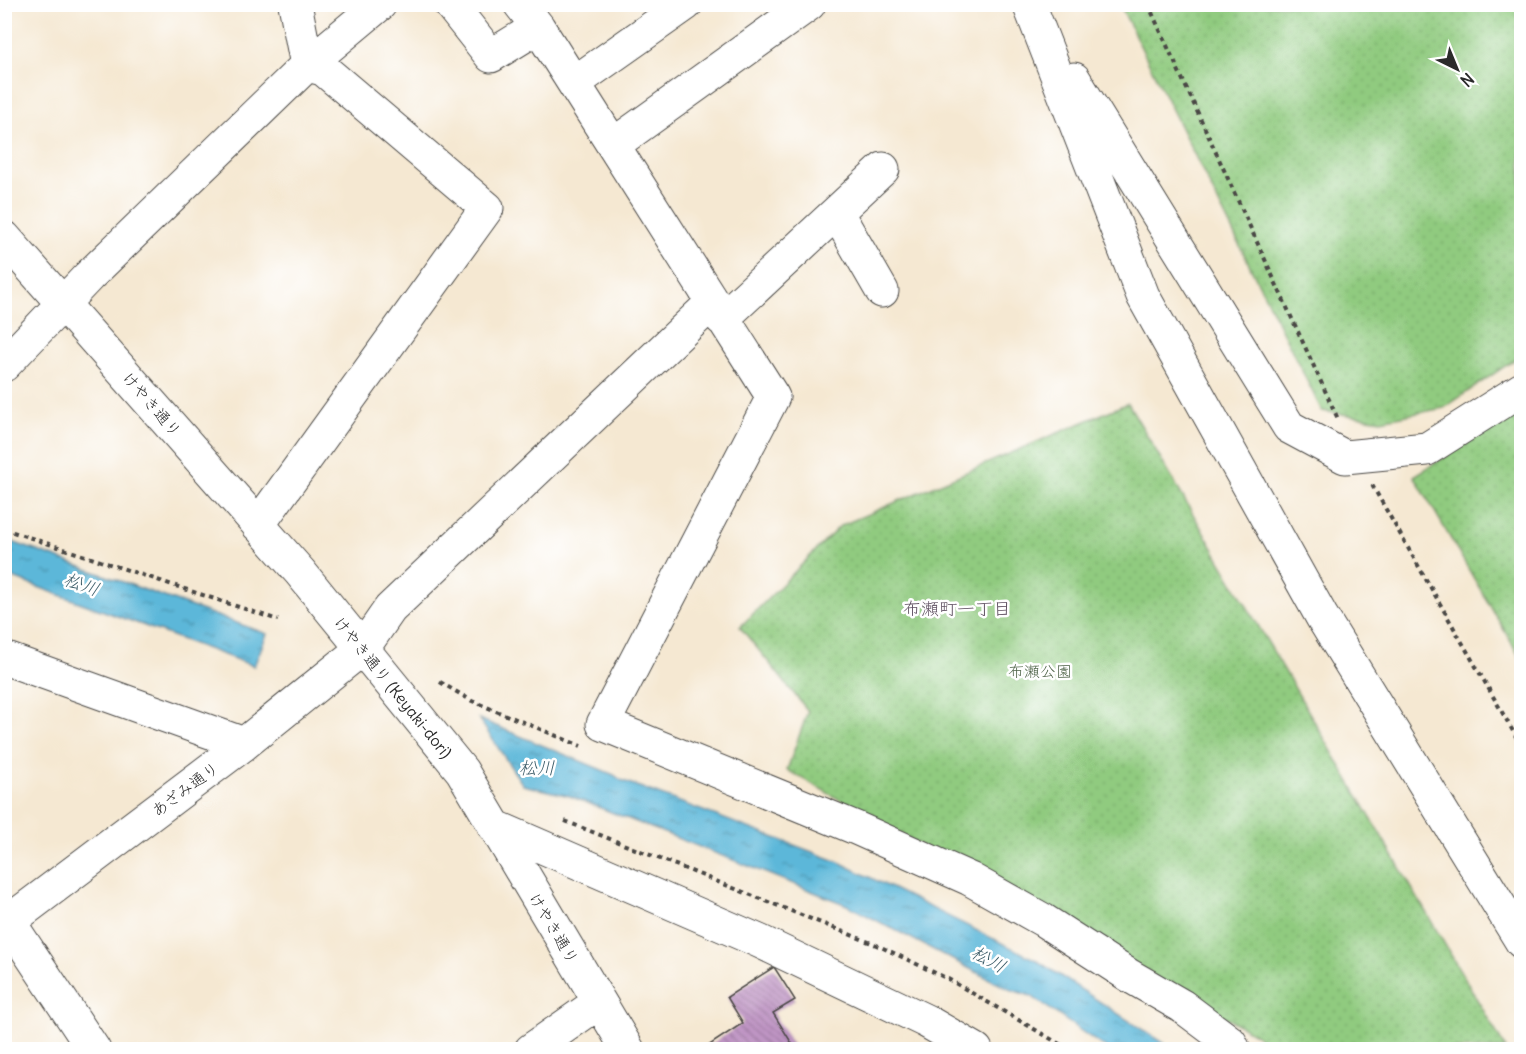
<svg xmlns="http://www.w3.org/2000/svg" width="1526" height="1054" viewBox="0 0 1526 1054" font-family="Delius,'Klee One',sans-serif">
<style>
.grass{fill:url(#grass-dots);stroke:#5e7b55;stroke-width:1.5}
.water{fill:url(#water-ripples);stroke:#447182;stroke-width:1.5}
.building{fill:url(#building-back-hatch)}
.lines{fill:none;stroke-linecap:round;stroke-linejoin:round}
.minor-casing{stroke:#494744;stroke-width:35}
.path{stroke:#494744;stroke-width:4;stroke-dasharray:4.5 4.5;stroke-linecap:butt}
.minor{stroke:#fff;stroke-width:33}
.labels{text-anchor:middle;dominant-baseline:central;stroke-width:5;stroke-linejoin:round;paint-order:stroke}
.street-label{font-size:16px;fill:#2b2b2b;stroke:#fff}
.park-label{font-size:16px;fill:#4e6348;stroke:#fff}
.water-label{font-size:18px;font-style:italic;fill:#3c5c68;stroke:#fff}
.neighbourhood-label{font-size:18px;fill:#5f5061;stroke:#fff}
</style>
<defs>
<pattern id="grass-dots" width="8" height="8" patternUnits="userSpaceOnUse" patternTransform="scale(1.5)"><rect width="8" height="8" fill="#90cb7f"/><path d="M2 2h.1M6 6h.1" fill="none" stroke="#7cae6e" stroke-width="1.8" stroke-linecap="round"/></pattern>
<pattern id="water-ripples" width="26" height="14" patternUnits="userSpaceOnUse" patternTransform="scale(1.5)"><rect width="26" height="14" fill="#5cb7d9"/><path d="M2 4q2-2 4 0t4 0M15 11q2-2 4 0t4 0" fill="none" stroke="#4c95b0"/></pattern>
<pattern id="building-back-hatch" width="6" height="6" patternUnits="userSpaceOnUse" patternTransform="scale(1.5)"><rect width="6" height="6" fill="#c095c5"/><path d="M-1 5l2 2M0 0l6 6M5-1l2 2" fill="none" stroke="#9c7aa0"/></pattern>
</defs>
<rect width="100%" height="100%" fill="#fff"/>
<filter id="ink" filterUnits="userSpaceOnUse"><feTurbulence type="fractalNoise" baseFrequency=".0167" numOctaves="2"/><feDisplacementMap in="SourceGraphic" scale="12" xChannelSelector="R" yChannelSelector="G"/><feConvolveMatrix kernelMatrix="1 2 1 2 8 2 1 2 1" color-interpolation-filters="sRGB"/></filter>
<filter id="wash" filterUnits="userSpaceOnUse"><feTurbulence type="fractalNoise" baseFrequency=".008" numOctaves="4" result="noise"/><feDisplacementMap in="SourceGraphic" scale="24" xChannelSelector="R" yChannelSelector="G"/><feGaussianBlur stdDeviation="1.35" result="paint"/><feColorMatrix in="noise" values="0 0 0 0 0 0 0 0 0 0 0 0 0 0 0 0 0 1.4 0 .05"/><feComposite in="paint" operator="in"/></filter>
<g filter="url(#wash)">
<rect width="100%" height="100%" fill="#f5e8d2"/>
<!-- grass -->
<path class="grass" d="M 1120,5 L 1521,5 L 1521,355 L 1444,408 L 1381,420 L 1322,411 Z
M 1128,403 L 1506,1049 L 1274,1049 L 1253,1033 L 787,770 L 808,711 L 740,627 L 840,526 Z
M 1521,410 L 1521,659 L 1414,476 Z"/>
<!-- water -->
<path class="water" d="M 4,539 L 267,634 L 254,666 L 5,575 Z
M 479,719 L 614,775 L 621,780 L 839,862 L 1036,960 L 1172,1049 L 1107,1049 L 1031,996 L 1009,989 L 847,905 L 570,796 L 523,785 Z"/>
<g id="blocks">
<!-- building -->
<path class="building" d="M 774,967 L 795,1000 L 773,1013 L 796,1050 L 702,1050 L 743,1023 L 727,997 Z"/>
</g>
</g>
<g filter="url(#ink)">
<use href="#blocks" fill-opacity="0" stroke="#494744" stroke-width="1.5"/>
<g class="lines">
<defs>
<path id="minor" d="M 450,4 L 491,56 L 538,27
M 520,4 L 538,27 L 773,397 L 603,724 L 856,828 L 970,879 L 1043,920 L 1130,976 L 1182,1006 L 1230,1042 L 1234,1050
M 1029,4 L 1143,296 L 1322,617 L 1522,942
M 1074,79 L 1289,427 L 1345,457 L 1427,449 L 1522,389
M 574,83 L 686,4
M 613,145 L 809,4
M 837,213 L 882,291
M 4,237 L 300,572 L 462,771 L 628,1050
M 722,319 L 883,169
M 4,365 L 89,276 L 307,65 L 380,4
M 258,525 L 487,208 L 323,69 L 307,65 L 295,4
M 4,658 L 244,744
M 494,826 L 759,941 L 926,1021 L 976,1050
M 9,922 L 94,1050
M 4,925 L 244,744 L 363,648 L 390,609 L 712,303
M 531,1050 L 598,1003"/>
</defs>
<!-- minor casing -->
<use href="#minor" class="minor-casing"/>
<!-- path -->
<path class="path" d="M 1148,4 L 1338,419
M 1372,485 L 1522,747
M 4,529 L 278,620
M 440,682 L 472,701 L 581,746
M 565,821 L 879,946 L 948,979 L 1070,1050"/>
<!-- minor -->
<use href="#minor" class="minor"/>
</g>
</g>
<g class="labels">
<!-- street labels -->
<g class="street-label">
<text transform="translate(152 404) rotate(49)">けやき通り</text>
<text transform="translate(393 687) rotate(51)">けやき通り (Keyaki-dori)</text>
<text transform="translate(185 789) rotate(-37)">あざみ通り</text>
<text transform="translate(554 928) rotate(59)">けやき通り</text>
</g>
<!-- park labels -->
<g class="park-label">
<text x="1040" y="671">布瀬公園</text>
</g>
<!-- water labels -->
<g class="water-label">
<text transform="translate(82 584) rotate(20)">松川</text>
<text x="537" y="767">松川</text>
<text transform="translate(989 959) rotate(29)">松川</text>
</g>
<!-- neighbourhood labels -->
<g class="neighbourhood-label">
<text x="957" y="608">布瀬町一丁目</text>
</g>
</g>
<!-- margin -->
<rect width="1526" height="1054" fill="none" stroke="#fff" stroke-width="24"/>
<!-- north arrow -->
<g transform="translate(1457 69) rotate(137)" stroke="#ffffff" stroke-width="4.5" paint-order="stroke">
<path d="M0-4.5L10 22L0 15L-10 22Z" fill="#2b2b2b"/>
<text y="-9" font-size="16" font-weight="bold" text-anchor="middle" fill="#2b2b2b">N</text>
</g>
</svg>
